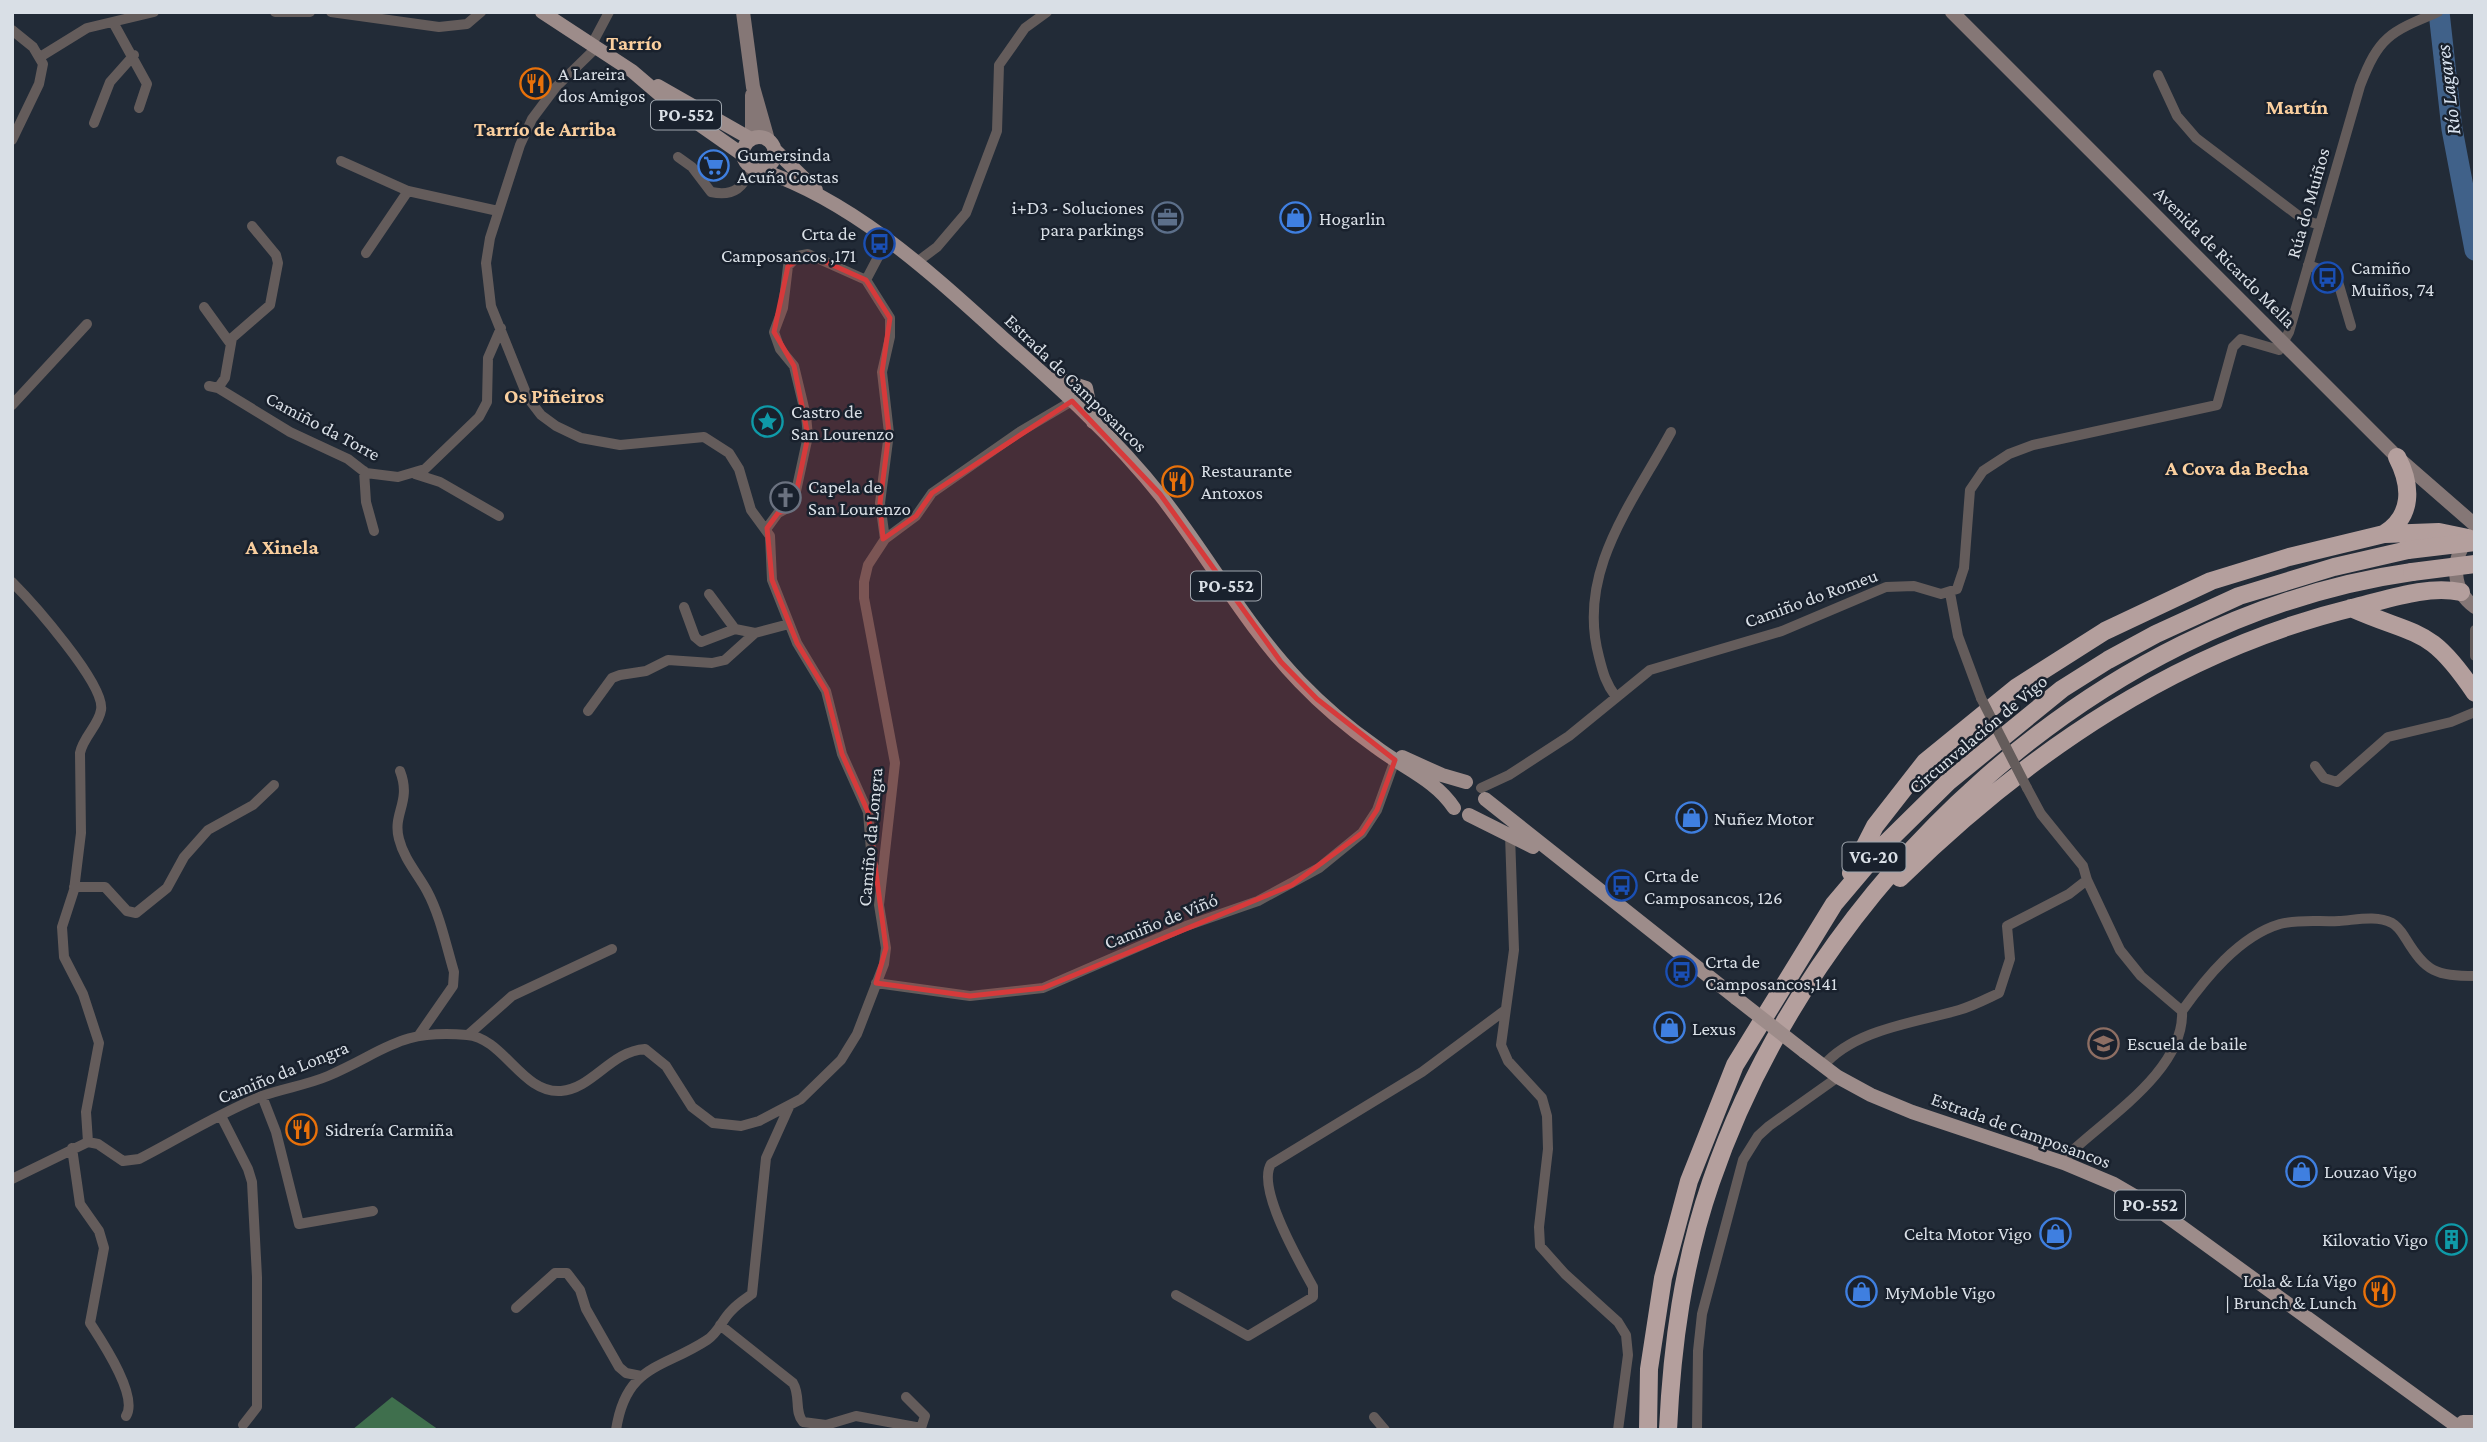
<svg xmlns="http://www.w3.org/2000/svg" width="2487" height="1442" viewBox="0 0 2487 1442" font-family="'Crimson Pro',serif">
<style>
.forest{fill:#3f6f4d}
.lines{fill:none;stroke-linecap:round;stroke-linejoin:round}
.river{stroke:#406189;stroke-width:21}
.street{stroke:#645c5b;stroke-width:10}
.secondary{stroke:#857776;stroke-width:14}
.primary{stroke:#9d8c8a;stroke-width:14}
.highway{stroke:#b49f9d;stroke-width:18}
.street-bridge{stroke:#645c5b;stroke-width:10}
.primary-bridge{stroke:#9d8c8a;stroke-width:14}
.highway-bridge{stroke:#b49f9d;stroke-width:18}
.marked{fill:#d63a3b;fill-opacity:0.2;stroke:#d63a3b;stroke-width:5;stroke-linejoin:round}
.labels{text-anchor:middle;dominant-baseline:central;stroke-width:5;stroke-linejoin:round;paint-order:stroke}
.shield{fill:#19212d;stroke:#9fa6ae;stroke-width:2}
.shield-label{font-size:18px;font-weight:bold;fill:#d9dfe6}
.poi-label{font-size:19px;fill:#d9dfe6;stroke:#19212d;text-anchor:start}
.street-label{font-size:19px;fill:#d9dfe6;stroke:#19212d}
.neighbourhood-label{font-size:21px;font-weight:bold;fill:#facf9e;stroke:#19212d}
.water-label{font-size:21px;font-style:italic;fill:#dae4f1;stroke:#19212d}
</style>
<rect width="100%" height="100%" fill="#222b37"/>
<!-- forest -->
<path class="forest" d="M 392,1397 L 439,1430 L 352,1430 Z"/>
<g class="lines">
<!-- river -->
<path class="river" d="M 2439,12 L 2452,129 L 2475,250"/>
<!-- street -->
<path class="street" d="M 275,12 L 310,12
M 331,12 L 439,27 L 467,24 L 481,12
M 114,24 L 147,84 L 139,108
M 12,30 L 33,47 L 43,64 L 39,84 L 12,140
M 592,44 L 609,12
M 597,47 L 556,87 L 532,119 L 520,145 L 490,238 L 486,263 L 491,306 L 528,398 L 541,415 L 556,426 L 581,438 L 620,445 L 704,437 L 729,453 L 739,469 L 751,510 L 770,536 L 772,580 L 797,643 L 826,691 L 842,754 L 868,812 L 872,863 L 881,885
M 40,57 L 87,28 L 154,12
M 2158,75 L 2177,116 L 2196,138 L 2304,220 L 2320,225
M 94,123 L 110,82 L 134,55
M 678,157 L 692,167 L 711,192 C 735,197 743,187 753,167
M 341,161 L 408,191 L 498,211
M 366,253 L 408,191
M 917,262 L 937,247 L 966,213 L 997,131 L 999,65 L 1025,28 L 1047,12
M 2308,265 L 2336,275 L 2351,326
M 866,280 L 887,240
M 204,307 L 230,343
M 209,386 L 218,388 L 290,432 L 348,459 L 366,473 L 398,477 L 425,469 L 479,417 L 487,402 L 488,358 L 501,328
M 218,388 L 225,378 L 232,338 L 270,305 L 278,263 L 276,255 L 252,226
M 12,405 L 87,324
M 364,471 L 366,502 L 374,531
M 415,474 L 440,482 L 499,516
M 767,528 L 778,513 L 793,505 L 808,436 L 806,416 L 794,366 L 780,349 L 774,332 L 783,308 L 788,266 L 798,256 L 808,254 L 866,280 L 890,318 L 890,337 L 882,372 L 889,433 L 880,503 L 885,539
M 12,582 C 31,601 106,685 101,710 C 99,725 83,737 80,753 L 81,833 L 74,890 L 62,927 L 64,957 L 83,994 L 99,1043 L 86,1112 L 88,1142
M 1950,593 L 1958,636 L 1981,698
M 709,594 L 735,629
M 684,607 L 695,637 L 701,642 L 735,629 L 755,633
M 2475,630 L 2475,656
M 1616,697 C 1606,684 1603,673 1599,657 C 1576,572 1632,504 1671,432
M 588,711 L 612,678 L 620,675 L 646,671 L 668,660 L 712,663 L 725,660 L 755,633 L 789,624
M 2315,766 L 2324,778 L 2337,782 L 2388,737 L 2451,722 L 2475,712
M 400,771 C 412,802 392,813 399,839 C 404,859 417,873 427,891 C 440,915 446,945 454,972 L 453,986 L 419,1035
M 1481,788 L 1509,775 L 1569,736 L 1650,670 L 1782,631 L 1886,587 L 1914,586 L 1941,594 L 1957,589 L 1964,568 L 1970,490 L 1983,471 L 2009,454 L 2033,445 L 2217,405 L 2233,347 L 2241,339 L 2279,350 L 2289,332 L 2360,86 C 2379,36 2390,32 2438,12
M 2027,788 L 2041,814 L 2083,866 L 2087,880 L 2120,950 L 2141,976 L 2182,1011 C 2185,1069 2108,1117 2070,1153 L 2064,1163
M 1510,835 L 1514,950 L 1501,1045 L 1508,1061 L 1542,1098 L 1547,1116 L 1548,1149 L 1539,1227 L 1540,1246 L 1565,1274 L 1618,1322 L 1626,1335 L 1628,1355 L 1618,1430
M 74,887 L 105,887 L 127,911 L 136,913 L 167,888 L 184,857 L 208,830 L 253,805 L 274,785
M 876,983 L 970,996 L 1043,988 L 1186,926 L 1258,901 L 1319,868 L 1362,833 L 1377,810 L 1395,760
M 2182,1011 C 2205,979 2239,936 2280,924 C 2299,919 2320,922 2339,921 C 2356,920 2376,915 2392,923 C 2399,927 2402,933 2406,939 C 2426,972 2436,976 2475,976
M 468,1035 L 512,996 L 612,949
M 1823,1066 C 1855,1029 1914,1023 1959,1010 C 1973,1006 1986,999 1999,993 L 2010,959 L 2007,926 L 2069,894 L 2087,880
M 262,1096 L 276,1132 L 299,1224 L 373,1211
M 221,1116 L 248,1169 L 252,1182 L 257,1277 L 257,1407 L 243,1425
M 72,1148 L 80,1204 L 99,1231 L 104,1248 L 90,1323 C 101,1340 139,1396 126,1416
M 12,1179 L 88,1142 L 98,1144 L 123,1161 L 139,1159 C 180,1138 219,1113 262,1096 C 284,1088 307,1085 328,1076 C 386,1051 398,1029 467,1035 C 504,1038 522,1094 561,1091 C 592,1089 611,1051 645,1049 L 666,1066 L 692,1107 L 713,1123 L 741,1126 L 759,1121 L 801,1099 L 841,1060 L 857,1034 L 884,964 L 886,948 L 879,905 L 895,763 L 864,598 L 864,582 L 868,565 L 885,539 L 916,516 L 932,493 L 1018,433 L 1072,401
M 1176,1295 L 1248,1336 L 1313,1297 L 1313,1287 C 1300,1263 1256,1188 1271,1164 L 1422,1072 L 1504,1011
M 516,1308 L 555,1273 L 567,1273 L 580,1290 L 586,1309 L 619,1367 L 626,1373 L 641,1376
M 720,1325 L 793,1383 C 801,1396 794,1412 803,1422 L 826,1425 L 856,1416 L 921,1428 L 925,1416 L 906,1397
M 1374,1417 L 1385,1430
M 616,1430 C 626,1364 663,1369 707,1340 C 718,1333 722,1320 731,1311 C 737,1304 745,1299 752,1294 L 766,1158 L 789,1107
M 1697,1430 L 1698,1351 L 1702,1314 L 1743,1160 L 1758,1136 L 1769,1126 L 1838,1077"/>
<!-- secondary -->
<path class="secondary" d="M 743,12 L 753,87 L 768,140
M 1952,12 L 2397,457 L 2475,525
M 752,95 L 752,138
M 2468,538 C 2451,559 2451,590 2475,607"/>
<!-- primary -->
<path class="primary" d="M 542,12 L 632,71 L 673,106 L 743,155
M 658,86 L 751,139
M743 153a16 16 0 1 1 32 0a16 16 0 1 1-32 0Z
M 774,149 L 816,190
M 758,169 C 853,200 931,273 1004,339 C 1059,387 1115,438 1161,496 C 1208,556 1246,626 1300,682 C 1322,705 1349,728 1376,747 C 1402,767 1436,780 1454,808
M 1049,376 L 1086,388 L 1093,422
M 1402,757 L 1442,775 L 1466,782
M 1485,799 L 1736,998
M 1469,815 L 1533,847
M 1805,1052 L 1838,1077 L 1871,1095 L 1912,1112 L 2064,1163 L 2114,1184 L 2157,1209 L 2458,1427
M 2457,1430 L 2463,1422 L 2475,1422"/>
<!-- highway -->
<path class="highway" d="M 2385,534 L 2439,532 L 2468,538
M 2351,608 C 2419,638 2429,625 2475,693
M 1851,873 L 1875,826 L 1925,762 L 2017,687 L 2105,631 L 2211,581 L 2289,557 L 2384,534 C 2413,516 2412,486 2397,457
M 1900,878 C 2030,751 2178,650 2356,607 C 2389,599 2427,585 2461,592
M 1648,1430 L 1649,1369 L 1663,1278 L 1689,1181 L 1735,1065 L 1834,904 L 1883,846 L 1948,782 L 2062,689 L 2108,660 L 2156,634 L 2239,596 L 2334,567 L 2408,550
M 1668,1430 C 1672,1345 1683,1263 1711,1182 C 1813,884 2094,617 2412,572"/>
<!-- street-bridge -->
<path class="street-bridge" d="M 1981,698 L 2027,788"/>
<!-- primary-bridge -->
<path class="primary-bridge" d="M 1736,998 L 1805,1052"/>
<!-- highway-bridge -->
<path class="highway-bridge" d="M 2408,550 L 2475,542
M 2412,572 L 2475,564"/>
</g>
<!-- marked area -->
<path class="marked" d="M 808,254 L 866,280 L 890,318 L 882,372 L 889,433 L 880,503 L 883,539 L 916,516 L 932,493 L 1072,401 L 1160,494 L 1281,662 L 1317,699 L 1395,760 L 1377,810 L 1362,833 L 1292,885 L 1043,988 L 970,996 L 876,983 L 886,948 L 868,812 L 842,754 L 826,691 L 797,643 L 772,580 L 767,528 L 778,513 L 793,508 L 808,436 L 794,366 L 774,332 L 788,266 Z"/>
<!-- icons -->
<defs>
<symbol id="restaurant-ring" viewBox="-11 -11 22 22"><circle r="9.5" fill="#19212d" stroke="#e8710a" stroke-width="1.5"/><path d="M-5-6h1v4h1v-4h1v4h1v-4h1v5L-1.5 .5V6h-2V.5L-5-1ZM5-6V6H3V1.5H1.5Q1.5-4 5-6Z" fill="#e8710a"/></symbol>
<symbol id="supermarket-ring" viewBox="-11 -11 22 22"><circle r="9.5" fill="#19212d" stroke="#3f7fe0" stroke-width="1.5"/><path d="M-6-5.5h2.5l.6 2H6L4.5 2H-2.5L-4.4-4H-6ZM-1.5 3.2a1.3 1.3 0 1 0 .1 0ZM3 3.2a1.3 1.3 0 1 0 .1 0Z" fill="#3f7fe0"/></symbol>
<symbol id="office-ring" viewBox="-11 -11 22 22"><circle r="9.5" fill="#19212d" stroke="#5c6f8a" stroke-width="1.5"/><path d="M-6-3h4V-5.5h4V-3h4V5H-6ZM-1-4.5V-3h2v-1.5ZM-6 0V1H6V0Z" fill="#5c6f8a"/></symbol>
<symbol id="shop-ring" viewBox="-11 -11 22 22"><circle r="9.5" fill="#19212d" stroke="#3f7fe0" stroke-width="1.5"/><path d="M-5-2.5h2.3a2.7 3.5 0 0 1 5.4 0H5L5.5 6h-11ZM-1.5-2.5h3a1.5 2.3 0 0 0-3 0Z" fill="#3f7fe0"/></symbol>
<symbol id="bus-ring" viewBox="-11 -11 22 22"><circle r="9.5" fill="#19212d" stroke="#1a4fb4" stroke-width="1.5"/><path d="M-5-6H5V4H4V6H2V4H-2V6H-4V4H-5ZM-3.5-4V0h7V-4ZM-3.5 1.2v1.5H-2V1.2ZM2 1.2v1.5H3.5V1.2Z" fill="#1a4fb4"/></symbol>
<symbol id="sight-ring" viewBox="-11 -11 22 22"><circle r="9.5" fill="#19212d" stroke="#0f9aa8" stroke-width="1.5"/><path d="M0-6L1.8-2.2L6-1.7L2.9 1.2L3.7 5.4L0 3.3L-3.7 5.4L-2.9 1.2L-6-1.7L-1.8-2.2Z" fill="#0f9aa8"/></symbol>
<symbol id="church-ring" viewBox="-11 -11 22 22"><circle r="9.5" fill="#19212d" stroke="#6b7280" stroke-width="1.5"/><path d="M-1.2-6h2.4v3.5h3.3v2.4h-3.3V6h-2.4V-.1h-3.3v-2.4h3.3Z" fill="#6b7280"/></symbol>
<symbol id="school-ring" viewBox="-11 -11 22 22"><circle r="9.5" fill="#19212d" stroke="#8d6e63" stroke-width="1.5"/><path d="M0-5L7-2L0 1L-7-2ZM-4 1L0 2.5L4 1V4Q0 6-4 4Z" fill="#8d6e63"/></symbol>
<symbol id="building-ring" viewBox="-11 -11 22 22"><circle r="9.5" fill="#19212d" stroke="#0f9aa8" stroke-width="1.5"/><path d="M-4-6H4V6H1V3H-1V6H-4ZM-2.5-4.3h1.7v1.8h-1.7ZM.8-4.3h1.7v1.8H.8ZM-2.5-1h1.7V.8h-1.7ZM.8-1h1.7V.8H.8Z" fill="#0f9aa8"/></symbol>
</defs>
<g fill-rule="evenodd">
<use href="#restaurant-ring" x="518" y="66" width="35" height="35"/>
<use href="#supermarket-ring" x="696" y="148" width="35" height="35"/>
<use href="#office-ring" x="1150" y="200" width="35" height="35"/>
<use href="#shop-ring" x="1278" y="200" width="35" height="35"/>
<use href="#bus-ring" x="862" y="226" width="35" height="35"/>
<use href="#bus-ring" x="2310" y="260" width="35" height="35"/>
<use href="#sight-ring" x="750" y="404" width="35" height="35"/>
<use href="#restaurant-ring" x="1160" y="464" width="35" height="35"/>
<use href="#church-ring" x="768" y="480" width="35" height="35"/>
<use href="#shop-ring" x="1674" y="800" width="35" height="35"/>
<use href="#bus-ring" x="1604" y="868" width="35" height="35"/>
<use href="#bus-ring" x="1664" y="954" width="35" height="35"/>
<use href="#shop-ring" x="1652" y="1010" width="35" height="35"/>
<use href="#school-ring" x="2086" y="1026" width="35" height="35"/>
<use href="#restaurant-ring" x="284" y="1112" width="35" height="35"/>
<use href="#shop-ring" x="2284" y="1154" width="35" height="35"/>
<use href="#shop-ring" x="2038" y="1216" width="35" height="35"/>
<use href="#building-ring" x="2434" y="1222" width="35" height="35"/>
<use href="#restaurant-ring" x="2362" y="1274" width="35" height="35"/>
<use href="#shop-ring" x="1844" y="1274" width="35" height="35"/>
</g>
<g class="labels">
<!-- shield labels -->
<g class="shield">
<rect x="651" y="100.5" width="70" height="29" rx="5"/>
<rect x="1191" y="571.5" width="70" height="29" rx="5"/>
<rect x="1842.5" y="842.5" width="63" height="29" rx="5"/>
<rect x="2115" y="1190.5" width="70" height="29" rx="5"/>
</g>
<g class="shield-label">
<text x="686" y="115">PO-552</text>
<text x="1226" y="586">PO-552</text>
<text x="1874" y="857">VG-20</text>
<text x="2150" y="1205">PO-552</text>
</g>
<!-- poi labels -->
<g class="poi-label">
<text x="558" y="73">A Lareira<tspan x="558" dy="22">dos Amigos</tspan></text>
<text x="737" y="154">Gumersinda<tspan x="737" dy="22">Acuña Costas</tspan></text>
<text x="1144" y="207" text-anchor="end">i+D3 - Soluciones<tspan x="1144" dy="22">para parkings</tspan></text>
<text x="1319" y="218">Hogarlin</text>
<text x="856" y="233" text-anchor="end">Crta de<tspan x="856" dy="22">Camposancos ,171</tspan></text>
<text x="2351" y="267">Camiño<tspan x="2351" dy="22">Muiños, 74</tspan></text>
<text x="791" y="411">Castro de<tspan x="791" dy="22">San Lourenzo</tspan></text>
<text x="1201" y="470">Restaurante<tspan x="1201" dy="22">Antoxos</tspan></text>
<text x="808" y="486">Capela de<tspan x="808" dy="22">San Lourenzo</tspan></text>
<text x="1714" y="818">Nuñez Motor</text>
<text x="1644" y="875">Crta de<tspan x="1644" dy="22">Camposancos, 126</tspan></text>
<text x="1705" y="961">Crta de<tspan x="1705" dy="22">Camposancos,141</tspan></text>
<text x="1692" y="1028">Lexus</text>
<text x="2127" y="1043">Escuela de baile</text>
<text x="325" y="1129">Sidrería Carmiña</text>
<text x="2324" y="1171">Louzao Vigo</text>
<text x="2032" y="1233" text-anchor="end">Celta Motor Vigo</text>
<text x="2428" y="1239" text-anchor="end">Kilovatio Vigo</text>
<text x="2357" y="1280" text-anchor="end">Lola &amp; Lía Vigo<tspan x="2357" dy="22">| Brunch &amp; Lunch</tspan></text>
<text x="1885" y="1292">MyMoble Vigo</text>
</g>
<!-- street labels -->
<g class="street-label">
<text transform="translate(2308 203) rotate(-74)">Rúa do Muiños</text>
<text transform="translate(2225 257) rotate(45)">Avenida de Ricardo Mella</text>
<text transform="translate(1076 383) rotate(44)">Estrada de Camposancos</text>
<text transform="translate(323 426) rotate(28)">Camiño da Torre</text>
<text transform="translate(1811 598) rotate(-20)">Camiño do Romeu</text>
<text transform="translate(1978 734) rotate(-40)">Circunvalación de Vigo</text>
<text transform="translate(870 837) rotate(-85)">Camiño da Longra</text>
<text transform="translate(1161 921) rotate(-22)">Camiño de Viñó</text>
<text transform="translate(283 1072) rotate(-22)">Camiño da Longra</text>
<text transform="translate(2021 1130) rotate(20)">Estrada de Camposancos</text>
</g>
<!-- neighbourhood labels -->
<g class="neighbourhood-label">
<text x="634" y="43">Tarrío</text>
<text x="2297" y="107">Martín</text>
<text x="545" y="129">Tarrío de Arriba</text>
<text x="554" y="396">Os Piñeiros</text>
<text x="2237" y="468">A Cova da Becha</text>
<text x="282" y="547">A Xinela</text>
</g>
<!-- water labels -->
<g class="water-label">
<text transform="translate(2448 90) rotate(-97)">Río Lagares</text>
</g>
</g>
<!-- border -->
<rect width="2487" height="1442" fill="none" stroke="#d9dfe6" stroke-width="28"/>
</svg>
